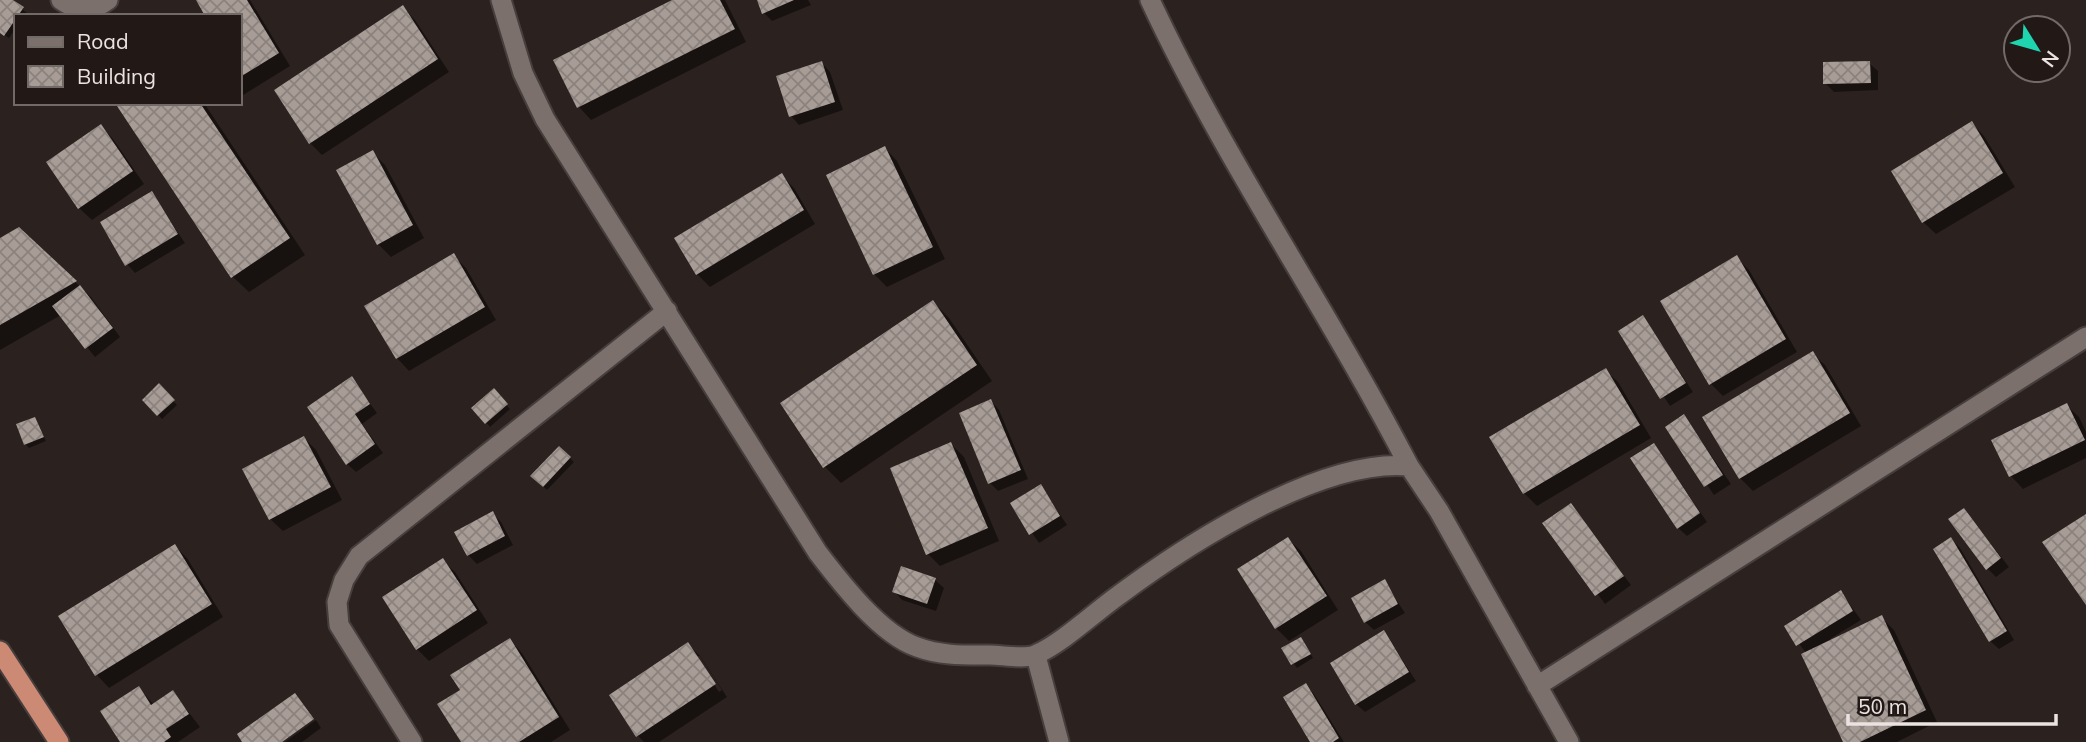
<svg xmlns="http://www.w3.org/2000/svg" width="2086" height="742" viewBox="0 0 2086 742" font-family="Mulish,sans-serif">
<style>
.shadow{fill:#0007;fill-rule:evenodd}
.building{fill:url(#building-cross-hatch)}
.lines{fill:none;stroke-linecap:round;stroke-linejoin:round}
.minor-casing{stroke:#473f3d;stroke-width:23}
.trunk-casing{stroke:#473f3d;stroke-width:23}
.minor{stroke:#7b706c;stroke-width:19}
.trunk{stroke:#cc8a74;stroke-width:19}
</style>
<defs>
<pattern id="building-cross-hatch" width="8" height="8" patternUnits="userSpaceOnUse" patternTransform="scale(1.75)"><rect width="8" height="8" fill="#a89c97"/><path d="M0 0l8 8M0 8l8-8" fill="none" stroke="#8b827e"/></pattern>
</defs>
<rect width="100%" height="100%" fill="#2b221f"/>
<!-- shadow -->
<path class="shadow" d="M 10,0 L 27,13 L 24,16 L 16,16 L 16,28 L 9,38 L 0,32 L 0,1 Z
M 198,0 L 250,0 L 290,66 L 240,97 L 240,16 Z
M 676,0 L 725,0 L 746,42 L 591,120 L 579,107 Z
M 758,0 L 808,0 L 811,5 L 772,21 L 764,13 Z
M 403,7 L 415,20 L 449,72 L 322,155 L 310,143 Z
M 822,63 L 830,72 L 843,110 L 799,125 L 791,116 Z
M 1869,63 L 1878,71 L 1878,90 L 1834,92 L 1825,83 Z
M 117,103 L 204,103 L 305,255 L 249,292 L 233,277 Z
M 1972,123 L 1984,136 L 2015,187 L 1936,234 L 1923,222 Z
M 101,126 L 113,139 L 144,184 L 92,220 L 79,208 Z
M 885,148 L 897,161 L 945,259 L 887,287 L 874,274 Z
M 372,152 L 385,165 L 424,238 L 391,257 L 378,244 Z
M 781,175 L 794,188 L 815,224 L 710,287 L 697,274 Z
M 151,193 L 185,243 L 135,273 L 127,264 Z
M 19,229 L 91,297 L 120,337 L 95,357 L 61,315 L 0,350 L 0,240 Z
M 453,255 L 466,268 L 496,320 L 409,371 L 397,358 Z
M 1736,257 L 1749,270 L 1797,352 L 1723,396 L 1710,383 Z
M 933,302 L 949,318 L 992,381 L 841,483 L 825,467 Z
M 1643,317 L 1693,392 L 1670,406 L 1621,331 Z
M 1812,353 L 1825,365 L 1861,426 L 1753,491 L 1740,478 Z
M 1605,370 L 1618,382 L 1651,438 L 1537,506 L 1524,493 Z
M 351,378 L 377,413 L 362,424 L 383,453 L 356,472 L 347,464 Z
M 159,386 L 177,405 L 162,419 L 144,400 Z
M 494,391 L 510,409 L 490,427 L 474,408 Z
M 991,401 L 999,410 L 1028,479 L 998,491 L 990,483 Z
M 2066,405 L 2079,417 L 2086,432 L 2086,458 L 2023,489 L 2011,476 L 1993,441 Z
M 1684,416 L 1731,484 L 1714,495 L 1668,427 Z
M 35,419 L 46,441 L 29,448 L 25,444 Z
M 304,438 L 316,450 L 342,500 L 283,531 L 270,519 Z
M 951,444 L 964,457 L 999,541 L 940,566 L 928,554 Z
M 1654,445 L 1707,522 L 1687,536 L 1678,528 Z
M 559,448 L 574,462 L 547,490 L 532,476 Z
M 1041,486 L 1067,525 L 1039,543 L 1012,504 Z
M 1571,505 L 1631,585 L 1605,604 L 1545,524 Z
M 1964,510 L 2009,567 L 1996,577 L 1987,568 Z
M 492,513 L 501,522 L 513,545 L 477,564 L 468,555 Z
M 1288,539 L 1301,551 L 1338,610 L 1289,641 L 1276,628 Z
M 1951,539 L 1960,548 L 2014,640 L 1999,649 L 1990,641 Z
M 175,546 L 187,558 L 223,617 L 109,688 L 97,675 L 61,616 Z
M 442,560 L 455,572 L 488,623 L 429,661 L 417,649 Z
M 935,580 L 944,588 L 936,611 L 902,600 L 894,591 Z
M 1384,581 L 1405,613 L 1374,630 L 1365,622 Z
M 1841,592 L 1861,620 L 1830,639 L 1831,642 L 1881,617 L 1894,630 L 1937,722 L 1897,742 L 1845,742 L 1806,653 L 1786,626 Z
M 1384,632 L 1416,681 L 1365,712 L 1356,704 Z
M 510,640 L 522,653 L 570,730 L 551,742 L 463,742 Z
M 1304,643 L 1313,658 L 1297,668 L 1284,649 Z
M 688,644 L 701,657 L 727,697 L 659,742 L 644,742 L 638,736 ZM 696,656 L 700,656 L 722,690 L 719,692 Z
M 1305,685 L 1314,694 L 1344,742 L 1312,742 Z
M 139,688 L 154,705 L 173,692 L 200,727 L 178,742 L 122,742 Z
M 316,720 L 321,728 L 302,742 L 285,742 Z"/>
<!-- building -->
<path class="building" d="M 0,0 L 13,0 L 24,7 L 4,36 L 0,33 Z
M 196,0 L 247,0 L 279,53 L 240,77 L 240,16 L 205,16 Z
M 672,0 L 720,0 L 735,29 L 577,108 L 553,60 Z
M 757,0 L 794,0 L 762,14 Z
M 403,5 L 438,59 L 309,144 L 274,90 Z
M 822,61 L 835,102 L 789,117 L 776,76 Z
M 1870,61 L 1871,83 L 1823,84 L 1823,62 Z
M 115,103 L 200,103 L 290,238 L 231,278 Z
M 1972,121 L 2003,173 L 1922,223 L 1891,171 Z
M 101,124 L 133,171 L 78,209 L 46,162 Z
M 885,146 L 933,247 L 873,275 L 826,175 Z
M 373,150 L 413,225 L 377,245 L 336,170 Z
M 782,173 L 804,210 L 696,275 L 674,238 Z
M 152,191 L 178,234 L 125,266 L 100,222 Z
M 19,227 L 77,281 L 0,325 L 0,238 Z
M 454,253 L 485,307 L 396,359 L 364,306 Z
M 1737,255 L 1786,339 L 1709,385 L 1660,301 Z
M 80,285 L 113,328 L 85,349 L 52,306 Z
M 933,300 L 977,365 L 823,468 L 780,403 Z
M 1643,315 L 1686,383 L 1660,399 L 1618,331 Z
M 1813,351 L 1850,413 L 1739,479 L 1702,417 Z
M 1606,368 L 1640,425 L 1523,494 L 1489,437 Z
M 352,376 L 370,404 L 355,414 L 375,444 L 346,465 L 307,407 Z
M 159,383 L 175,400 L 157,416 L 142,400 Z
M 494,388 L 508,404 L 485,424 L 471,408 Z
M 991,399 L 1021,470 L 988,484 L 959,413 Z
M 2067,403 L 2085,440 L 2009,477 L 1991,440 Z
M 1684,414 L 1723,475 L 1704,487 L 1665,427 Z
M 35,417 L 44,437 L 24,445 L 16,424 Z
M 304,436 L 331,487 L 269,520 L 242,469 Z
M 951,442 L 988,528 L 926,555 L 890,468 Z
M 1654,443 L 1700,513 L 1677,529 L 1630,458 Z
M 559,446 L 571,457 L 543,487 L 530,476 Z
M 1041,484 L 1060,516 L 1029,535 L 1010,503 Z
M 1571,503 L 1624,576 L 1595,596 L 1542,523 Z
M 1964,508 L 2001,558 L 1986,570 L 1948,519 Z
M 493,511 L 505,536 L 467,556 L 454,532 Z
M 2086,514 L 2086,605 L 2042,542 Z
M 1288,537 L 1327,596 L 1275,629 L 1237,569 Z
M 1951,537 L 2007,631 L 1989,642 L 1933,549 Z
M 175,544 L 212,604 L 95,676 L 58,616 Z
M 443,558 L 477,610 L 416,650 L 382,597 Z
M 901,566 L 936,578 L 927,604 L 892,592 Z
M 1385,579 L 1398,604 L 1364,623 L 1351,598 Z
M 1841,590 L 1853,611 L 1796,646 L 1784,626 Z
M 1882,615 L 1926,710 L 1860,742 L 1843,742 L 1801,654 Z
M 1384,630 L 1409,672 L 1355,705 L 1330,663 Z
M 1301,637 L 1311,654 L 1291,665 L 1281,648 Z
M 510,638 L 559,717 L 519,742 L 461,742 L 437,704 L 460,690 L 450,675 Z
M 688,642 L 716,684 L 636,737 L 609,695 Z
M 1306,683 L 1339,738 L 1333,742 L 1310,742 L 1283,697 Z
M 139,686 L 151,705 L 173,690 L 189,714 L 166,729 L 171,737 L 164,742 L 120,742 L 100,711 Z
M 295,693 L 314,719 L 282,742 L 242,742 L 237,734 Z"/>
<g class="lines">
<defs>
<path id="minor" d="M 61,0 C 76,11 94,11 108,0
M 501,0 L 523,73 L 545,119 L 818,553 C 841,583 880,634 917,647 C 941,656 965,655 990,655 C 1003,655 1026,660 1037,654 C 1062,643 1095,612 1119,595 C 1189,543 1321,458 1409,466 L 1439,511 L 1569,742
M 1150,0 C 1225,161 1327,308 1409,466
M 1036,656 L 1059,742
M 1537,686 L 2086,337
M 412,742 L 339,625 L 337,602 L 344,580 L 359,556 L 667,311"/>
<path id="trunk" d="M 0,651 L 59,742"/>
</defs>
<!-- minor casing -->
<use href="#minor" class="minor-casing"/>
<!-- trunk casing -->
<use href="#trunk" class="trunk-casing"/>
<!-- minor -->
<use href="#minor" class="minor"/>
<!-- trunk -->
<use href="#trunk" class="trunk"/>
</g>
<!-- legend -->
<rect x="14" y="14" width="228" height="91" fill="#221916" stroke="#726a67" stroke-width="2"/>
<rect x="28" y="37" width="35" height="10" fill="#7b706c" stroke="#726a67" stroke-width="2"/>
<text x="77" y="49" font-size="21" fill="#eae3e1">Road</text>
<rect x="28" y="66" width="35" height="21" fill="url(#building-cross-hatch)" stroke="#726a67" stroke-width="2"/>
<text x="77" y="84" font-size="21" fill="#eae3e1">Building</text>
<!-- north arrow -->
<g transform="translate(2037 49) rotate(127)"><circle r="33" fill="#221916" stroke="#726a67" stroke-width="2"/>
<path d="M0-5L12 26L0 18L-12 26Z" fill="#1fd5b0"/>
<text y="-10" font-size="19" font-weight="bold" text-anchor="middle" fill="#eae3e1">N</text>
</g>
<!-- scale -->
<path d="M1848 714v10h208v-10" fill="none" stroke="#eae3e1" stroke-width="3.5"/>
<text x="1858" y="714" font-size="21" fill="#eae3e1" stroke="#221916" stroke-width="5" paint-order="stroke">50 m</text>
</svg>
